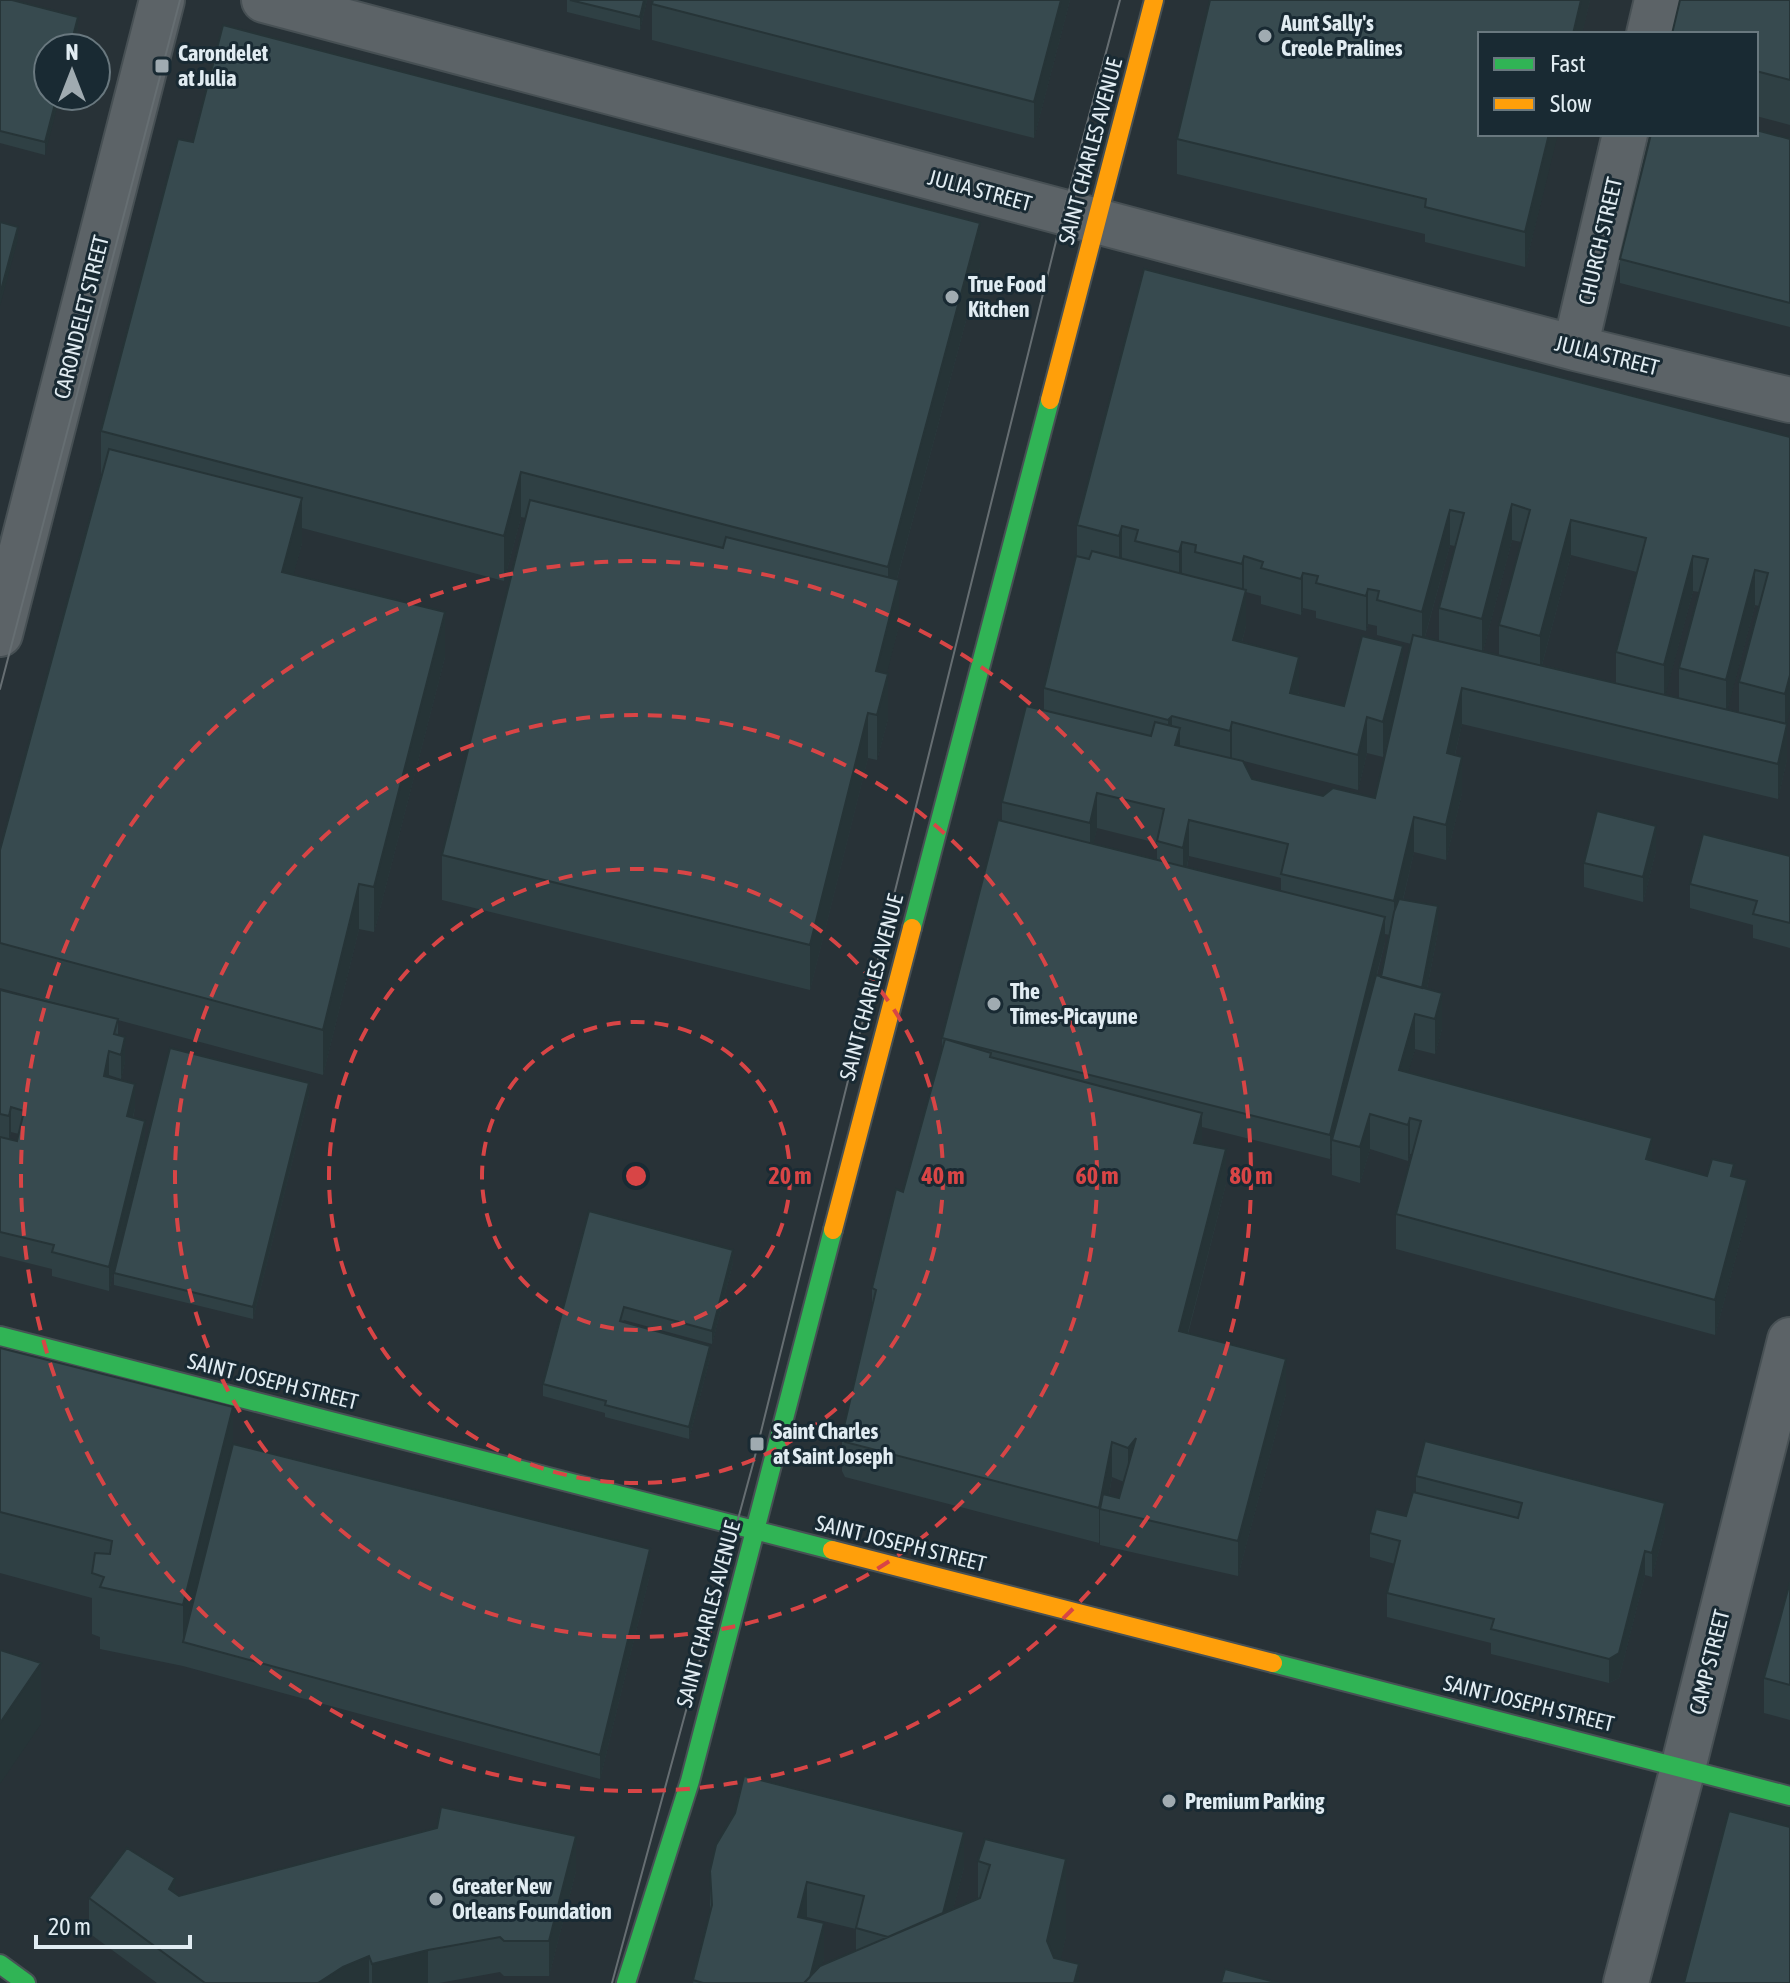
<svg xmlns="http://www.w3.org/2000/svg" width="1790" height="1983" viewBox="0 0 1790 1983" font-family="'Asap Condensed',sans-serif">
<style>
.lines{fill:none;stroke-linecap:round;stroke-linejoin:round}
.street-casing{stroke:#475054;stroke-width:48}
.fast-casing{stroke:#475054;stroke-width:22}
.slow-casing{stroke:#475054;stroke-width:22}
.street{stroke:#5c6367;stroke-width:44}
.fast{stroke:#30b455;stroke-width:18}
.slow{stroke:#ff9f0a;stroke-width:18}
.tram{stroke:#666e72;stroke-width:2}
.wall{fill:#2f4044;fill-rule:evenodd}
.shaded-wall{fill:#263437}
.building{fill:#374a4f;stroke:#263437;stroke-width:2}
.ring{fill:none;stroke:#d84546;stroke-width:4;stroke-dasharray:14 10}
.poi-dot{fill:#a0abb1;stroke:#192a33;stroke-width:3}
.labels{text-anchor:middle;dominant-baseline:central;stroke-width:6;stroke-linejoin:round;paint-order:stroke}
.poi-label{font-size:22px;font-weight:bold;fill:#e1ecf2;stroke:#192a33;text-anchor:start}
.street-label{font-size:22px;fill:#e1ecf2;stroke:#192a33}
.centre{fill:#d84546;stroke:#192a33;stroke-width:4}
.ring-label{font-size:24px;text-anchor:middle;font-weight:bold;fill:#d84546;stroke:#192a33;stroke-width:6;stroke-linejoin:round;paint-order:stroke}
</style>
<rect width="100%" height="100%" fill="#283237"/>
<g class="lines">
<defs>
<path id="street" d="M 264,0 L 1575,348 L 1790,400
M 1649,34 L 1657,0
M 1575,348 L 1625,134
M 0,634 L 162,0
M 1626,1983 L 1683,1768 L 1790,1340"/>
<path id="fast" d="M 912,928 L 1050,400
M 0,1336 L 832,1550
M 1273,1663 L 1790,1796
M 0,1964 L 26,1983
M 626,1983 L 690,1781 L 833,1230"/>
<path id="slow" d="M 1050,400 L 1154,0
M 833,1230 L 912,928
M 832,1550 L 1273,1663"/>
</defs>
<!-- street casing -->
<use href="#street" class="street-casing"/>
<!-- fast casing -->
<use href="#fast" class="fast-casing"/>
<!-- slow casing -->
<use href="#slow" class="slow-casing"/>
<!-- street -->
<use href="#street" class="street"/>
<!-- fast -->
<use href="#fast" class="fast"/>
<!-- slow -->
<use href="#slow" class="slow"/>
<!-- tram -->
<path class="tram" d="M 0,689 L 180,0
M 612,1983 L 753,1464 L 1063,213 L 1120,0"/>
</g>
<!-- wall -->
<path class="wall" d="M 0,0 L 78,30 L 73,48 L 48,48 L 45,155 L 0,143 Z
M 567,0 L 647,0 L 640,30 L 567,12 Z
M 1070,0 L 1034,138 L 652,40 L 652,4 Z
M 1210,0 L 1590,0 L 1525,267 L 1425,242 L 1425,234 L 1177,174 L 1177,139 Z
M 1790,0 L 1790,125 L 1756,116 L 1756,34 Z
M 1790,139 L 1790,327 L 1620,283 L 1620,259 Z
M 193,142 L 980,268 L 897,579 L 899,625 L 886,674 L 888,719 L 877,760 L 868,758 L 810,990 L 442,900 L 442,855 L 526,518 L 521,517 L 504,581 L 302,528 L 302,543 L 293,575 L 445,657 L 374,932 L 359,929 L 323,1075 L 118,1020 L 118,1035 L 125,1061 L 121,1079 L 109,1075 L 109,1077 L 135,1108 L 133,1118 L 145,1145 L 109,1291 L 52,1276 L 52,1269 L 0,1256 L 0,990 L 74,1008 L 0,988 L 0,850 L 101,476 L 101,431 ZM 11,1132 L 19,1134 L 17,1141 L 9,1140 Z
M 1790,437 L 1786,724 L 1787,759 L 1778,799 L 1462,724 L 1455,755 L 1462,793 L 1446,860 L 1414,852 L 1403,900 L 1438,931 L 1427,989 L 1442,1029 L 1435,1054 L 1415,1049 L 1408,1072 L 1652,1161 L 1707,1176 L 1734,1176 L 1747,1215 L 1715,1335 L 1396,1249 L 1396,1214 L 1412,1154 L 1410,1154 L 1408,1161 L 1370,1149 L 1360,1183 L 1332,1175 L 1332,1150 L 1330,1159 L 1202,1127 L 1202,1145 L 1226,1184 L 1188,1334 L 1286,1394 L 1238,1576 L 1100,1545 L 1100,1536 L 1099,1543 L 845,1477 L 842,1471 L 842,1435 L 872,1308 L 872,1288 L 903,1192 L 942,1050 L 942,1038 L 1002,821 L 1002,802 L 1044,711 L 1044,688 L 1077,556 L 1077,525 ZM 1512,540 L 1521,542 L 1499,625 L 1499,655 L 1483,651 ZM 1450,545 L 1455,546 L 1439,608 L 1439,641 L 1425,637 ZM 1571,555 L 1637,572 L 1616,652 L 1616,683 L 1542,665 ZM 1693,591 L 1699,592 L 1679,668 L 1679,698 L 1665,695 ZM 1246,592 L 1261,596 L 1261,604 L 1301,615 L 1303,608 L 1316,611 L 1316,618 L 1366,631 L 1368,624 L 1377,626 L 1377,635 L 1411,644 L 1403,679 L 1344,706 L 1299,695 L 1299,692 L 1242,642 L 1246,626 ZM 1755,605 L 1759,606 L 1739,682 L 1739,713 L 1727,710 ZM 1398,700 L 1375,798 L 1323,796 L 1252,779 L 1232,758 L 1358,790 L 1367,753 L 1383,757 ZM 1097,828 L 1157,843 L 1157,860 L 1093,844 ZM 1189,856 L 1281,878 L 1281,891 L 1187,867 ZM 1385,934 L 1390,935 L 1381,977 L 1377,975 L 1385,942 ZM 1112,1477 L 1124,1482 L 1119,1498 L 1109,1495 Z
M 1656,851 L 1643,902 L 1584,887 L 1584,863 Z
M 1790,856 L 1790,948 L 1753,938 L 1753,925 L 1690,908 L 1690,884 Z
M 309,1095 L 253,1319 L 114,1285 L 114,1273 Z
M 589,1211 L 733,1263 L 712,1344 L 624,1320 L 623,1322 L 710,1358 L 689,1439 L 605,1417 L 605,1413 L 543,1396 L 543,1384 Z
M 0,1348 L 233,1444 L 650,1574 L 600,1779 L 183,1666 L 100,1649 L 100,1637 L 92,1634 L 92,1598 L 0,1573 Z
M 1416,1476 L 1665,1527 L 1652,1577 L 1645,1575 L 1619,1678 L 1609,1683 L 1491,1654 L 1491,1643 L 1387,1617 L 1387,1593 L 1395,1564 L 1370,1557 L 1370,1533 L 1406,1516 L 1416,1492 Z
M 1790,1582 L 1790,1720 L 1764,1713 L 1764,1678 Z
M 985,1839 L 1066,1936 L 1060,1960 L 1079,1983 L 693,1983 L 710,1914 L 710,1871 L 964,1867 L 953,1909 L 978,1898 L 978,1861 ZM 807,1917 L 856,1929 L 856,1951 L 822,1965 L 824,1959 L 806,1919 Z
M 576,1871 L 549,1976 L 504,1976 L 500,1972 L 439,1983 L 157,1983 L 89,1933 L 89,1898 L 175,1894 L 179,1896 Z"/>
<!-- shaded-wall -->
<path class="shaded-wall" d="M 644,0 L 647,0 L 640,30 L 640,17 Z
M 1061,0 L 1070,0 L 1034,138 L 1034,102 Z
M 1581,0 L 1590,0 L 1582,34 L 1573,34 Z
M 78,17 L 78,30 L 73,48 L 70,48 Z
M 57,96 L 60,96 L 45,155 L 45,142 Z
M 1549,134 L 1558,134 L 1525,267 L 1525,232 Z
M 980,223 L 980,268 L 888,612 L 888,567 Z
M 18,227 L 18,239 L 0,306 L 0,294 Z
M 521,472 L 521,517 L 504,581 L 504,536 Z
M 302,498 L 302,543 L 282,617 L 282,572 Z
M 1512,504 L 1512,540 L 1482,655 L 1482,619 Z
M 1450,510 L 1450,545 L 1422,647 L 1422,612 Z
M 1571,520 L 1571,555 L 1540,672 L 1540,636 Z
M 1122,526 L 1122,561 L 1119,571 L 1119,536 Z
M 1182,542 L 1182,577 L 1179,587 L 1179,552 Z
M 1244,556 L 1244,592 L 1242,599 L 1242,564 Z
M 1693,556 L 1693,591 L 1664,700 L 1664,665 Z
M 1755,570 L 1755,605 L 1726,715 L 1726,680 Z
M 1303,573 L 1303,608 L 1301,615 L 1301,579 Z
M 899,580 L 899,625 L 876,716 L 876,671 Z
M 1368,589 L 1368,624 L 1366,631 L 1366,596 Z
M 1246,590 L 1246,626 L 1233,675 L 1233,640 Z
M 445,612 L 445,657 L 374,932 L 374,887 Z
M 1403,646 L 1403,681 L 1383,757 L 1383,722 Z
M 1299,657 L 1299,692 L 1290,728 L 1290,693 Z
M 888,674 L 888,719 L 877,760 L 877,715 Z
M 1790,675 L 1790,711 L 1785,730 L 1785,694 Z
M 1462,688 L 1462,724 L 1447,788 L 1447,753 Z
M 868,713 L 868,758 L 810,990 L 810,945 Z
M 1172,716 L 1172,751 L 1168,755 L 1168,720 Z
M 1367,717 L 1367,753 L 1358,790 L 1358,755 Z
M 1232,722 L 1232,758 L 1230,766 L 1230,731 Z
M 1787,724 L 1787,759 L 1778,799 L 1778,764 Z
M 1180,728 L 1180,764 L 1175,745 Z
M 1462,757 L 1462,793 L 1446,860 L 1446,825 Z
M 1097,793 L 1097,828 L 1090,858 L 1090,823 Z
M 1414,817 L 1414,852 L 1394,937 L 1394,901 Z
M 1189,820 L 1189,856 L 1183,883 L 1183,848 Z
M 1656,826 L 1656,851 L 1643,902 L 1643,877 Z
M 359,884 L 359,929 L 323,1075 L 323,1030 Z
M 1438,906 L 1438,931 L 1422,1015 L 1422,991 Z
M 1385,917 L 1385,942 L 1334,1140 L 1332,1140 L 1332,1150 L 1330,1159 L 1330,1135 Z
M 1442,993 L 1442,1029 L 1435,1054 L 1435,1019 Z
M 1415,1014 L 1415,1049 L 1399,1105 L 1399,1070 Z
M 125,1037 L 125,1061 L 121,1079 L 121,1055 Z
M 109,1051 L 109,1075 L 104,1100 L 104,1076 Z
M 309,1083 L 309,1095 L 253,1319 L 253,1307 Z
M 135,1084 L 135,1108 L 127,1140 L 127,1116 Z
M 11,1107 L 11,1132 L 9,1140 L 9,1116 Z
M 1202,1113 L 1202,1149 L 1194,1143 Z
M 1370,1114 L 1370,1149 L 1360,1183 L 1360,1147 Z
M 1410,1118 L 1410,1154 L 1408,1161 L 1408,1125 Z
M 145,1121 L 145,1145 L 109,1291 L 109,1267 Z
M 1652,1138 L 1652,1173 L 1646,1159 Z
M 1226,1149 L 1226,1184 L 1179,1367 L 1179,1331 Z
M 1747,1180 L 1747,1215 L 1715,1335 L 1715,1300 Z
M 733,1250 L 733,1263 L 712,1344 L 712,1331 Z
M 710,1346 L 710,1358 L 689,1439 L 689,1427 Z
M 1286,1359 L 1286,1394 L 1238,1576 L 1238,1541 Z
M 233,1407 L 233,1468 L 183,1642 L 183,1605 Z
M 1136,1438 L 1128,1483 L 1128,1448 Z
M 1112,1442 L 1112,1477 L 1106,1511 L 1100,1509 L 1100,1536 L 1099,1543 L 1099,1508 Z
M 1665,1503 L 1665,1527 L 1652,1577 L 1652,1553 Z
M 650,1549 L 650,1574 L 600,1779 L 600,1755 Z
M 1645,1551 L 1645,1575 L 1619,1678 L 1609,1683 L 1609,1659 Z
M 41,1663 L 41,1724 L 0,1784 L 0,1723 Z
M 964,1832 L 964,1867 L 934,1983 L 934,1948 Z
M 576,1836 L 576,1871 L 549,1976 L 549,1941 Z
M 1066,1859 L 1066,1936 L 1055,1983 L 1047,1941 Z
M 175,1878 L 175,1913 L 169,1889 Z
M 807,1882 L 807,1917 L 798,1952 L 798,1917 Z
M 824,1923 L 824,1959 L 817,1983 L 808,1983 Z
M 428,1950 L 428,1983 L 372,1983 L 372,1964 Z
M 369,1956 L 369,1983 L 318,1983 L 343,1967 Z
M 1079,1964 L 1079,1983 L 1074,1983 Z"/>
<!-- building -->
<path class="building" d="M 0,0 L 12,0 L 78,17 L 70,48 L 48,48 L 48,96 L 57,96 L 45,142 L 0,131 Z
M 570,0 L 644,0 L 640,17 Z
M 653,0 L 1061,0 L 1034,102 L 652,4 Z
M 1210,0 L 1581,0 L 1573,34 L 1480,34 L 1480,134 L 1549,134 L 1525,232 L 1425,207 L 1426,199 L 1177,139 Z
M 1680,0 L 1790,0 L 1790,80 L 1756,71 L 1756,34 L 1672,34 Z
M 223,25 L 980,223 L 888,567 L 521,472 L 504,536 L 101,431 L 178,139 L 193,142 Z
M 1756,130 L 1790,139 L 1790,303 L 1620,259 L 1651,134 L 1756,134 Z
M 0,222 L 18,227 L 0,294 Z
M 1144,269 L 1790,437 L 1790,675 L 1785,694 L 1739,682 L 1768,573 L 1755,570 L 1726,680 L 1679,668 L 1708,559 L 1693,556 L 1664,665 L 1616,652 L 1646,538 L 1571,520 L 1540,636 L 1499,625 L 1530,510 L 1512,504 L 1482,619 L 1439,608 L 1464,513 L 1450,510 L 1422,612 L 1377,600 L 1379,591 L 1368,589 L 1366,596 L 1316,583 L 1318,576 L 1303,573 L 1301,579 L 1261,568 L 1263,562 L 1244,556 L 1242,564 L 1195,552 L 1196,545 L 1182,542 L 1179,552 L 1135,541 L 1138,530 L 1122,526 L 1119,536 L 1077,525 Z
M 109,449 L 302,498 L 282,572 L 445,612 L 374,887 L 359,884 L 323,1030 L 0,943 L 0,850 Z
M 530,500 L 723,548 L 726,537 L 899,580 L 876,671 L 888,674 L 877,715 L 868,713 L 810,945 L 442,855 Z
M 1092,551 L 1246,590 L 1233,640 L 1299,657 L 1290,693 L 1344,706 L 1362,636 L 1403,646 L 1383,722 L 1367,717 L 1358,755 L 1232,722 L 1230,731 L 1172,716 L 1168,720 L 1044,688 L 1076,556 L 1089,559 Z
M 1413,635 L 1787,724 L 1778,764 L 1462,688 L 1447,753 L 1462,757 L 1446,825 L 1414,817 L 1394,901 L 1281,874 L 1288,844 L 1189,820 L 1183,848 L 1157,841 L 1164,809 L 1097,793 L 1090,823 L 1002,802 L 1026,706 L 1151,736 L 1155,722 L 1180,728 L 1175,745 L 1243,761 L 1252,779 L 1323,796 L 1333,788 L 1375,798 Z
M 1597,811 L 1656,826 L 1643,877 L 1584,863 Z
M 998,820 L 1385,917 L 1330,1135 L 942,1038 Z
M 1703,834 L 1790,856 L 1790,923 L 1753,914 L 1757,901 L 1690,884 Z
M 1399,899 L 1438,906 L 1422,988 L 1381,977 L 1394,912 Z
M 1376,975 L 1442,993 L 1435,1019 L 1415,1014 L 1399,1070 L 1652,1138 L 1646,1159 L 1707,1176 L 1712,1159 L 1734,1164 L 1731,1176 L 1747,1180 L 1715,1300 L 1396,1214 L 1421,1121 L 1410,1118 L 1408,1125 L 1370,1114 L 1360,1147 L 1332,1140 Z
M 0,990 L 118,1019 L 114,1034 L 125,1037 L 121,1055 L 109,1051 L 104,1076 L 135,1084 L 127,1116 L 145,1121 L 109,1267 L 52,1252 L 54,1245 L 0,1232 L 0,1137 L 17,1141 L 24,1111 L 11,1107 L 9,1116 L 0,1114 Z
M 945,1039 L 991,1053 L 990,1057 L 1202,1113 L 1194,1143 L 1226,1149 L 1179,1331 L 1286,1359 L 1238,1541 L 1100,1509 L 1103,1494 L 1119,1498 L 1136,1438 L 1128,1448 L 1112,1442 L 1099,1508 L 845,1442 L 842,1435 L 876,1290 L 872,1288 L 896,1189 L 903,1192 Z
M 170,1048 L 309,1083 L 253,1307 L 114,1273 Z
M 589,1211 L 733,1250 L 712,1331 L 624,1307 L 620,1321 L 710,1346 L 689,1427 L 605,1405 L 606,1401 L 543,1384 Z
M 0,1348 L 233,1407 L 183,1605 L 100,1587 L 104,1577 L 92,1573 L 95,1553 L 110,1554 L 112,1541 L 0,1512 Z
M 1425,1441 L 1665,1503 L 1652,1553 L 1645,1551 L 1619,1653 L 1609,1659 L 1491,1629 L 1494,1619 L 1387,1593 L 1400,1541 L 1370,1533 L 1376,1509 L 1406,1516 L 1413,1492 L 1518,1518 L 1522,1503 L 1416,1476 Z
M 233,1444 L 650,1549 L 600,1755 L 183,1642 Z
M 1790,1582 L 1790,1685 L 1764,1678 Z
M 0,1650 L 41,1663 L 0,1723 Z
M 744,1776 L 964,1832 L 943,1913 L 888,1937 L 856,1928 L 864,1896 L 807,1882 L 798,1917 L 824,1923 L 810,1977 L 804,1983 L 703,1983 L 693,1980 L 712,1905 L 710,1871 L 716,1845 L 735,1813 Z
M 441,1807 L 576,1836 L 549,1941 L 504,1941 L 500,1937 L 428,1950 L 372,1964 L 369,1956 L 343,1967 L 318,1983 L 205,1983 L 89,1898 L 127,1848 L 175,1878 L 169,1889 L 179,1896 L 437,1828 Z
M 1729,1811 L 1790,1827 L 1790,1983 L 1684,1983 Z
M 985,1839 L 1066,1859 L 1047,1941 L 1054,1958 L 1079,1964 L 1074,1983 L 804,1983 L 820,1966 L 980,1898 L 990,1865 L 978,1861 Z
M 1225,1969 L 1279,1983 L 1221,1983 Z"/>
<!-- distance rings -->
<g class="ring">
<circle cx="636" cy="1176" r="154"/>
<circle cx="636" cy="1176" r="307"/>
<circle cx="636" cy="1176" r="461"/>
<circle cx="636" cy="1176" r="615"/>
</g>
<!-- markers -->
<g class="poi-dot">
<circle cx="1265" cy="36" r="8"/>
<rect x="154" y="58" width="16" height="16" rx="4"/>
<circle cx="952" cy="297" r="8"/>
<circle cx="994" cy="1004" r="8"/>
<rect x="749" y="1436" width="16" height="16" rx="4"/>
<circle cx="1169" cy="1801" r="8"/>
<circle cx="436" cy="1899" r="8"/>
</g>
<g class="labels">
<!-- poi labels -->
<g class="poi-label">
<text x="1281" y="23">Aunt Sally's<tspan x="1281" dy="25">Creole Pralines</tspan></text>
<text x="178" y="53">Carondelet<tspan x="178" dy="25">at Julia</tspan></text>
<text x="968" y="284">True Food<tspan x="968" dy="25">Kitchen</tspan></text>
<text x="1010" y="991">The<tspan x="1010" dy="25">Times-Picayune</tspan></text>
<text x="773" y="1431">Saint Charles<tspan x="773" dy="25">at Saint Joseph</tspan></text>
<text x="1185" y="1801">Premium Parking</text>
<text x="452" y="1886">Greater New<tspan x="452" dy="25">Orleans Foundation</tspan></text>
</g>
<!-- street labels -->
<g class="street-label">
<text transform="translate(1090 151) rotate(-75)">SAINT CHARLES AVENUE</text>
<text transform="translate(980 190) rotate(15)">JULIA STREET</text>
<text transform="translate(1600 241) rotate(-77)">CHURCH STREET</text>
<text transform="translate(81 317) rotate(-76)">CARONDELET STREET</text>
<text transform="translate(1607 355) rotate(14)">JULIA STREET</text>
<text transform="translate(871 987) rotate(-75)">SAINT CHARLES AVENUE</text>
<text transform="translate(273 1381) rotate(14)">SAINT JOSEPH STREET</text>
<text transform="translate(901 1543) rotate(14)">SAINT JOSEPH STREET</text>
<text transform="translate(708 1614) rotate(-75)">SAINT CHARLES AVENUE</text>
<text transform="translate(1709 1662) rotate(-76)">CAMP STREET</text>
<text transform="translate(1529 1703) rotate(14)">SAINT JOSEPH STREET</text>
</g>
</g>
<circle cx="636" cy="1176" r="12" class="centre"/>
<g class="ring-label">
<text x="790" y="1184">20 m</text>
<text x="943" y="1184">40 m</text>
<text x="1097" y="1184">60 m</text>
<text x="1251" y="1184">80 m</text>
</g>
<!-- legend -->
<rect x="1478" y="32" width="280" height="104" fill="#192a33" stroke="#69787f" stroke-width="2"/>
<rect x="1494" y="58" width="40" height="12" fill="#30b455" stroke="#69787f" stroke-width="2"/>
<text x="1550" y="72" font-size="24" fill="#e1ecf2">Fast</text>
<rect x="1494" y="98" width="40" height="12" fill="#ff9f0a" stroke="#69787f" stroke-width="2"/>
<text x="1550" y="112" font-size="24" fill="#e1ecf2">Slow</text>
<!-- north arrow -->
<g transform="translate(72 72)"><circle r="38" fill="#192a33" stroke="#69787f" stroke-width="2"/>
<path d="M0-6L14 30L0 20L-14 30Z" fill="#a0abb1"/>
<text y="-12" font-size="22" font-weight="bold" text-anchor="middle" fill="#e1ecf2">N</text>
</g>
<!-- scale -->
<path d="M36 1935v12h154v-12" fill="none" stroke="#e1ecf2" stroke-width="4"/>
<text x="48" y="1935" font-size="24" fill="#e1ecf2" stroke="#192a33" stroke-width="6" paint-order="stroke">20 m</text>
</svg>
